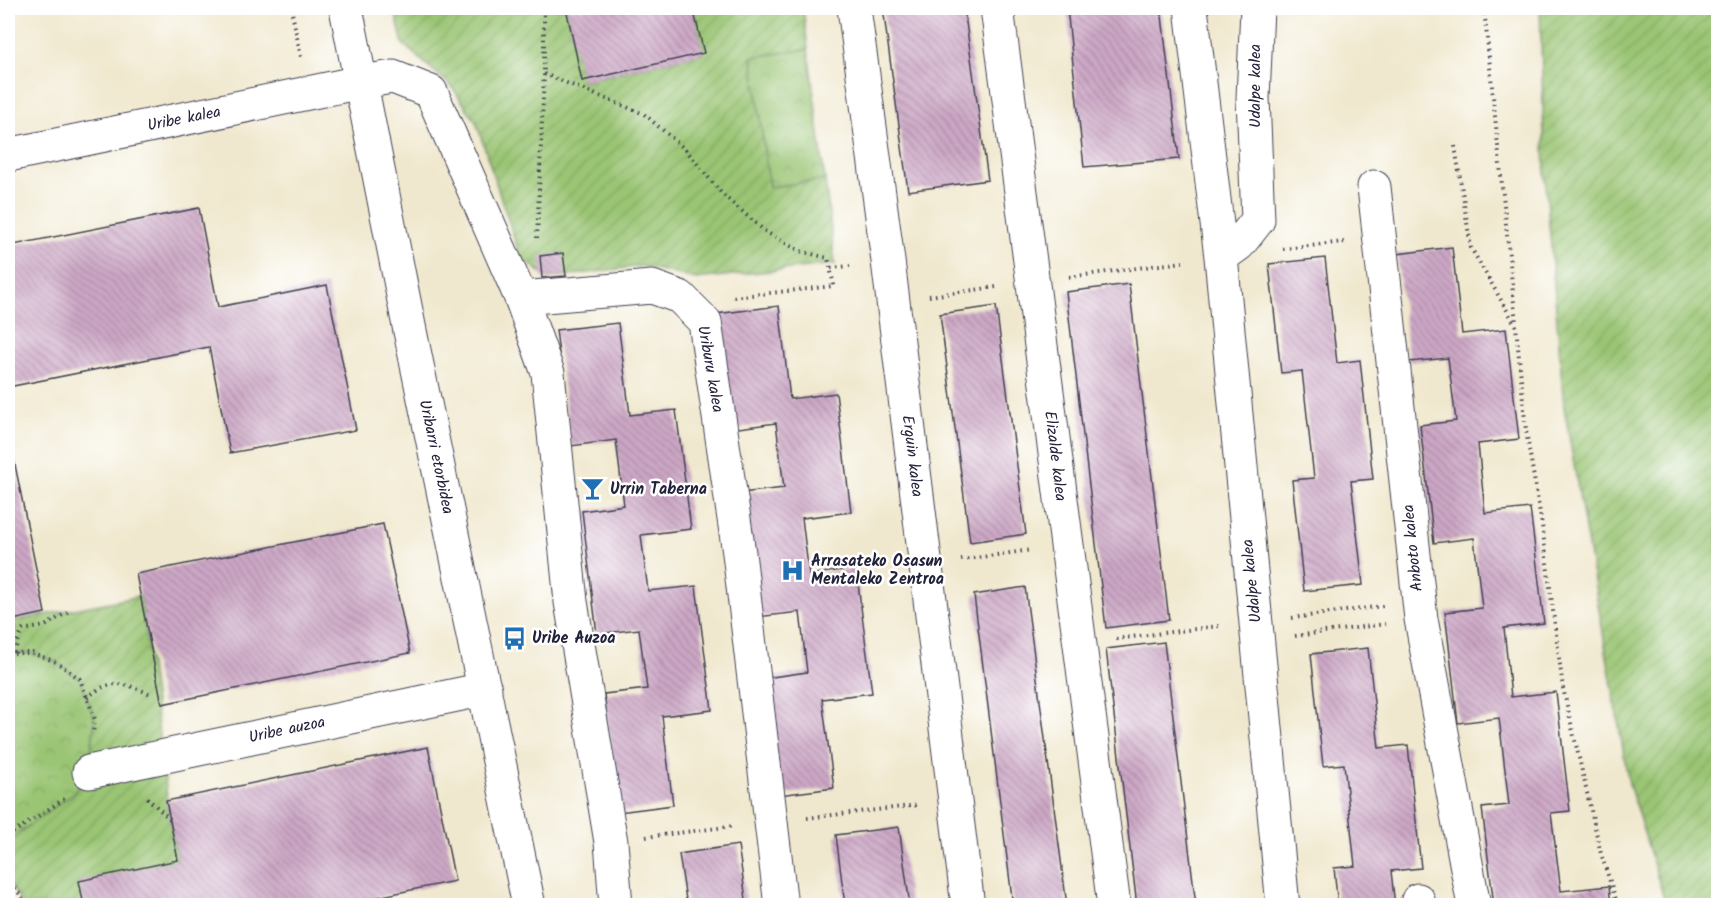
<svg xmlns="http://www.w3.org/2000/svg" width="1726" height="913" viewBox="0 0 1726 913" font-family="Kalam,sans-serif">
<style>
.park{fill:url(#park-crowns);stroke:#5e7457;stroke-width:1.5}
.garden{fill:url(#garden-furrows);stroke:#5e7457;stroke-width:1.5}
.building{fill:url(#building-back-hatch)}
.lines{fill:none;stroke-linecap:round;stroke-linejoin:round}
.street-casing{stroke:#414051;stroke-width:35}
.secondary-casing{stroke:#414051;stroke-width:35}
.path{stroke:#414051;stroke-width:4;stroke-dasharray:1.5 4.5;stroke-linecap:butt}
.street{stroke:#fff;stroke-width:33}
.secondary{stroke:#fff;stroke-width:33}
.labels{text-anchor:middle;dominant-baseline:central;stroke-width:5;stroke-linejoin:round;paint-order:stroke}
.street-label{font-size:16px;fill:#22223b;stroke:#fff}
.poi-label{font-size:16px;font-weight:bold;fill:#22223b;stroke:#fff;text-anchor:start}
</style>
<defs>
<pattern id="park-crowns" width="20" height="18" patternUnits="userSpaceOnUse" patternTransform="scale(1.5)"><rect width="20" height="18" fill="#9ac573"/><path d="M2 6a3 3 0 1 1 6 0M12 15a3 3 0 1 1 6 0" fill="none" stroke="#84a964"/></pattern>
<pattern id="garden-furrows" width="10" height="10" patternUnits="userSpaceOnUse" patternTransform="scale(1.5)"><rect width="10" height="10" fill="#9ac573"/><path d="M-1 1l2-2M0 10L10 0M9 11l2-2" fill="none" stroke="#84a964"/></pattern>
<pattern id="building-back-hatch" width="6" height="6" patternUnits="userSpaceOnUse" patternTransform="scale(1.5)"><rect width="6" height="6" fill="#cda8c6"/><path d="M-1 5l2 2M0 0l6 6M5-1l2 2" fill="none" stroke="#a688a2"/></pattern>
</defs>
<rect width="100%" height="100%" fill="#fff"/>
<filter id="ink" filterUnits="userSpaceOnUse"><feTurbulence type="fractalNoise" baseFrequency=".0167" numOctaves="2"/><feDisplacementMap in="SourceGraphic" scale="12" xChannelSelector="R" yChannelSelector="G"/><feConvolveMatrix kernelMatrix="1 2 1 2 8 2 1 2 1" color-interpolation-filters="sRGB"/></filter>
<filter id="wash" filterUnits="userSpaceOnUse"><feTurbulence type="fractalNoise" baseFrequency=".008" numOctaves="4" result="noise"/><feDisplacementMap in="SourceGraphic" scale="24" xChannelSelector="R" yChannelSelector="G"/><feGaussianBlur stdDeviation="1.35" result="paint"/><feColorMatrix in="noise" values="0 0 0 0 0 0 0 0 0 0 0 0 0 0 0 0 0 1.4 0 .05"/><feComposite in="paint" operator="in"/></filter>
<g filter="url(#wash)">
<rect width="100%" height="100%" fill="#f0e8ce"/>
<!-- park -->
<path class="park" d="M 808,49 L 825,180 L 769,187 L 752,56 Z
M 15,653 L 32,653 L 56,662 L 80,679 L 95,719 L 89,771 L 74,793 L 8,841 L 8,655 Z"/>
<!-- garden -->
<path class="garden" d="M 394,8 L 566,8 L 583,81 L 703,53 L 693,8 L 803,8 L 808,49 L 752,57 L 769,187 L 825,180 L 835,264 L 696,279 L 642,266 L 548,278 L 520,256 L 476,122 L 452,87 L 403,44 Z
M 1540,8 L 1718,8 L 1718,905 L 1666,905 L 1629,784 L 1564,407 L 1545,174 Z
M 141,596 L 170,819 L 178,860 L 84,905 L 23,905 L 8,882 L 8,841 L 74,793 L 89,771 L 95,719 L 80,679 L 56,662 L 32,653 L 15,653 L 8,655 L 8,622 Z"/>
<g id="blocks">
<!-- building -->
<path class="building" d="M 566,8 L 693,8 L 704,53 L 582,81 Z
M 883,8 L 964,8 L 988,180 L 908,191 Z
M 1067,8 L 1161,8 L 1179,159 L 1084,167 Z
M 199,208 L 218,307 L 327,285 L 356,430 L 230,453 L 209,347 L 8,387 L 8,246 Z
M 1452,247 L 1462,334 L 1506,329 L 1519,439 L 1478,444 L 1485,513 L 1530,508 L 1544,623 L 1504,628 L 1511,697 L 1556,692 L 1570,811 L 1551,813 L 1561,891 L 1609,886 L 1611,906 L 1494,906 L 1482,808 L 1509,805 L 1499,718 L 1458,723 L 1445,612 L 1482,608 L 1474,538 L 1434,543 L 1420,425 L 1456,421 L 1448,358 L 1409,362 L 1397,254 Z
M 563,253 L 566,276 L 542,278 L 540,256 Z
M 1325,258 L 1337,363 L 1360,360 L 1373,479 L 1351,481 L 1363,585 L 1304,591 L 1292,480 L 1314,478 L 1302,371 L 1281,373 L 1269,264 Z
M 1129,284 L 1169,620 L 1106,628 L 1066,292 Z
M 779,306 L 790,399 L 836,393 L 851,512 L 802,518 L 809,575 L 856,568 L 872,693 L 822,699 L 834,788 L 779,795 L 765,678 L 807,672 L 800,612 L 757,617 L 742,493 L 784,488 L 776,423 L 731,429 L 716,314 Z
M 996,306 L 1026,534 L 970,542 L 940,314 Z
M 618,323 L 630,415 L 676,410 L 691,529 L 641,535 L 648,591 L 696,586 L 712,710 L 662,716 L 673,805 L 619,812 L 604,694 L 647,689 L 639,629 L 597,634 L 582,511 L 624,505 L 616,440 L 571,446 L 556,330 Z
M 8,430 L 45,613 L 8,621 Z
M 383,524 L 410,653 L 162,704 L 136,574 Z
M 1025,587 L 1067,906 L 1013,906 L 974,595 Z
M 1164,642 L 1196,906 L 1137,906 L 1106,649 Z
M 1368,648 L 1379,748 L 1408,745 L 1421,868 L 1391,871 L 1395,906 L 1338,906 L 1334,868 L 1355,866 L 1344,764 L 1323,766 L 1311,654 Z
M 428,747 L 455,881 L 334,906 L 84,906 L 79,881 L 178,860 L 166,801 Z
M 899,827 L 910,906 L 845,906 L 836,835 Z
M 738,845 L 747,906 L 687,906 L 679,854 Z"/>
</g>
</g>
<g filter="url(#ink)">
<use href="#blocks" fill-opacity="0" stroke="#414051" stroke-width="1.5"/>
<g class="lines">
<defs>
<path id="street" d="M 854,8 L 888,261 L 968,906
M 997,8 L 1114,906
M 1191,8 L 1221,257 L 1283,906
M 8,155 L 361,82 L 393,77 L 431,92 L 521,298 L 652,287 L 680,297 L 705,322 L 739,553 L 781,906
M 1374,187 L 1421,619 L 1474,906
M 1221,257 L 1239,244 L 1258,220 L 1253,98 L 1257,8
M 521,298 L 548,373 L 571,602 L 611,842 L 616,906
M 89,772 L 485,689
M 1418,900 L 1418,906"/>
<path id="secondary" d="M 346,8 L 410,331 L 529,906"/>
</defs>
<!-- street casing -->
<use href="#street" class="street-casing"/>
<!-- secondary casing -->
<use href="#secondary" class="secondary-casing"/>
<!-- path -->
<path class="path" d="M 291,8 L 301,57
M 1484,8 L 1516,323
M 544,74 L 644,114 L 686,150 L 722,194 L 766,232 L 800,251 L 828,258 L 834,286 L 733,297
M 1455,146 L 1471,248 L 1516,326 L 1526,431 L 1542,525 L 1563,688 L 1601,854 L 1618,906
M 537,238 L 544,74 L 544,8
M 1283,249 L 1344,242
M 831,268 L 850,266
M 1069,277 L 1183,262
M 929,296 L 996,287
M 961,560 L 1031,550
M 1292,618 L 1383,606
M 1295,636 L 1385,624
M 1116,639 L 1219,626
M 15,653 L 17,642 L 23,630 L 45,626 L 71,610
M 8,655 L 15,653 L 32,653 L 56,662 L 80,679 L 95,719 L 93,733
M 87,698 C 112,676 126,684 153,695
M 147,798 L 170,819
M 807,818 L 919,805
M 8,836 L 64,799
M 646,837 L 734,826
M 8,878 L 28,906"/>
<!-- street -->
<use href="#street" class="street"/>
<!-- secondary -->
<use href="#secondary" class="secondary"/>
</g>
</g>
<!-- icons -->
<defs>
<symbol id="bar-bare" viewBox="-9 -9 18 18"><path d="M-6-5H6L.8 .8V4.5H3.5V6h-7V4.5H-.8V.8Z" fill="#1f6fb2" stroke="#fff" stroke-width="2.5" paint-order="stroke"/></symbol>
<symbol id="hospital-bare" viewBox="-9 -9 18 18"><path d="M-5-5h3v3.5h4V-5h3V5h-3V1.5h-4V5h-3Z" fill="#1f6fb2" stroke="#fff" stroke-width="2.5" paint-order="stroke"/></symbol>
<symbol id="bus-bare" viewBox="-9 -9 18 18"><path d="M-5-6H5V4H4V6H2V4H-2V6H-4V4H-5ZM-3.5-4V0h7V-4ZM-3.5 1.2v1.5H-2V1.2ZM2 1.2v1.5H3.5V1.2Z" fill="#1f6fb2" stroke="#fff" stroke-width="2.5" paint-order="stroke"/></symbol>
</defs>
<g fill-rule="evenodd">
<use href="#bar-bare" x="576" y="472" width="33" height="33"/>
<use href="#hospital-bare" x="776" y="554" width="33" height="33"/>
<use href="#bus-bare" x="498" y="622" width="33" height="33"/>
</g>
<g class="labels">
<!-- street labels -->
<g class="street-label">
<text transform="translate(1255 86) rotate(-90)">Udalpe kalea</text>
<text transform="translate(184 119) rotate(-11)">Uribe kalea</text>
<text transform="translate(710 369) rotate(80)">Uriburu kalea</text>
<text transform="translate(912 456) rotate(83)">Erguin kalea</text>
<text transform="translate(1055 456) rotate(83)">Elizalde kalea</text>
<text transform="translate(436 457) rotate(78)">Uribarri etorbidea</text>
<text transform="translate(1413 548) rotate(-96)">Anboto kalea</text>
<text transform="translate(1252 581) rotate(-96)">Udalpe kalea</text>
<text transform="translate(287 730) rotate(-12)">Uribe auzoa</text>
</g>
<!-- poi labels -->
<g class="poi-label">
<text x="610" y="489">Urrin Taberna</text>
<text x="811" y="561">Arrasateko Osasun<tspan x="811" dy="18">Mentaleko Zentroa</tspan></text>
<text x="532" y="638">Uribe Auzoa</text>
</g>
</g>
<!-- margin -->
<rect width="1726" height="913" fill="none" stroke="#fff" stroke-width="30"/>
</svg>
